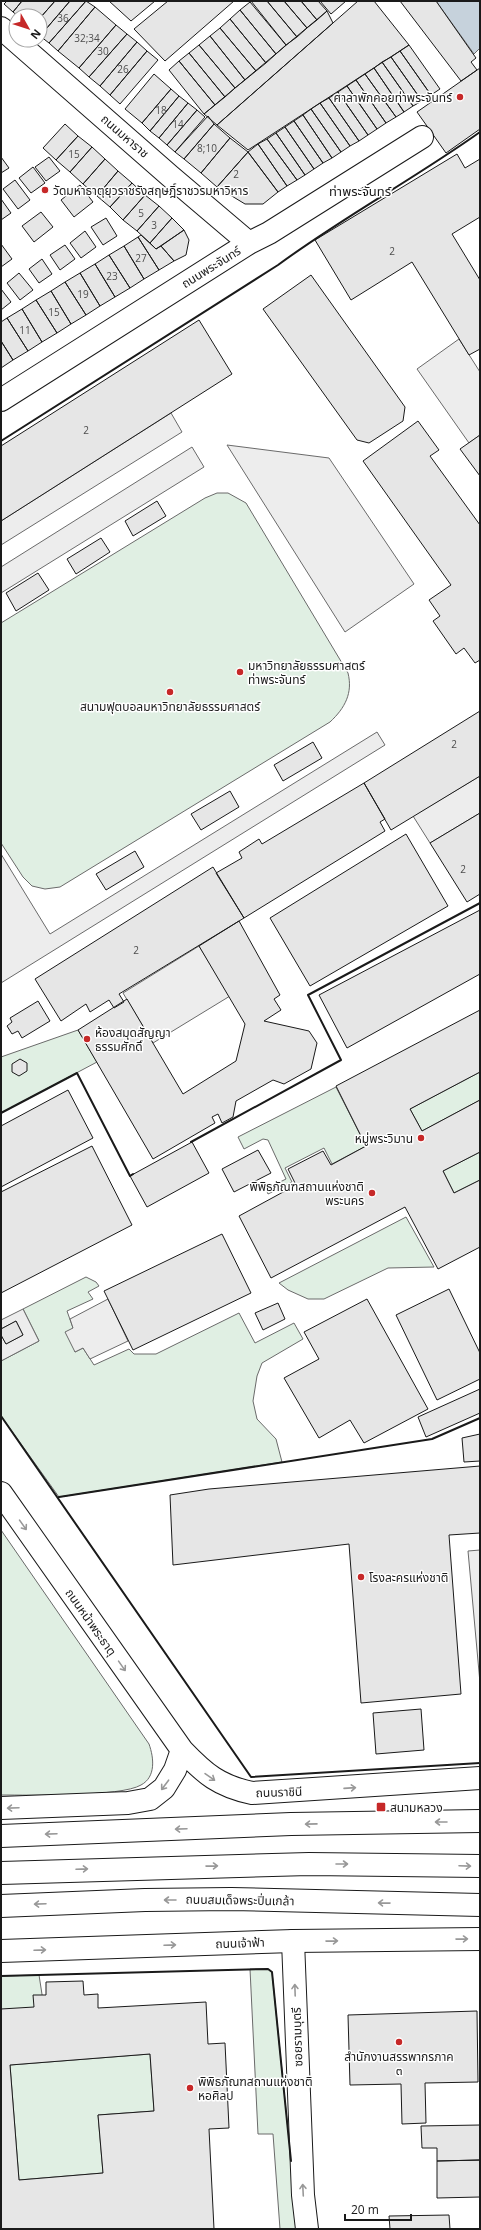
<svg xmlns="http://www.w3.org/2000/svg" width="481" height="2230" viewBox="0 0 481 2230" font-family="'Open Sans','Noto Sans Thai',sans-serif">
<style>
.green{fill:#e0efe3;stroke:#6a6a6a}
.parking{fill:#ededed;stroke:#6a6a6a}
.water{fill:#c6d2dc;stroke:#6a6a6a}
.building{fill:#e6e6e6;stroke:#1a1a1a;fill-rule:evenodd}
.lines{fill:none;stroke-linecap:round;stroke-linejoin:round}
.minor-casing{stroke:#1a1a1a;stroke-width:24}
.major-casing{stroke:#1a1a1a;stroke-width:24}
.minor{stroke:#fff;stroke-width:22}
.major{stroke:#fff;stroke-width:22}
.wall{stroke:#1a1a1a;stroke-width:2}
.oneway{stroke:#989898}
.poi-dot{fill:#c62828;stroke:#fff;stroke-width:1.5}
.labels{text-anchor:middle;dominant-baseline:central;stroke-width:3;stroke-linejoin:round;paint-order:stroke}
.number-label{font-size:10px;fill:#4d4d4d}
.poi-label{font-size:12px;fill:#1a1a1a;stroke:#fff;text-anchor:start}
.street-label{font-size:12px;fill:#1a1a1a;stroke:#fff}
.neighbourhood-label{font-size:13px;fill:#1a1a1a;stroke:#fff}
</style>
<rect width="100%" height="100%" fill="#fff"/>
<!-- green -->
<path class="green" d="M 217,493 L 228,493 L 246,503 L 348,673 C 353,693 345,708 330,722 L 60,887 L 45,889 L 32,886 L 23,877 L 1,843 L 1,623 L 205,498 Z
M 78,1030 L 97,1062 L 1,1113 L 1,1057 Z
M 480,1072 L 480,1100 L 422,1131 L 410,1109 Z
M 336,1087 L 366,1146 L 332,1164 L 324,1148 L 285,1168 L 292,1182 L 268,1194 L 266,1189 L 286,1179 L 268,1140 L 263,1139 L 244,1149 L 238,1137 Z
M 480,1152 L 480,1180 L 454,1193 L 443,1171 Z
M 406,1217 L 434,1267 L 388,1268 L 324,1299 L 308,1299 L 288,1290 L 279,1283 Z
M 86,1277 L 96,1282 L 99,1286 L 88,1292 L 93,1299 L 67,1311 L 73,1328 L 75,1352 L 83,1348 L 94,1365 L 129,1349 L 134,1354 L 156,1354 L 239,1313 L 255,1343 L 294,1323 L 303,1339 L 262,1363 L 257,1376 L 253,1401 L 257,1419 L 276,1439 L 282,1462 L 59,1497 L 1,1416 L 1,1361 L 39,1341 L 23,1309 Z
M 1,1530 L 149,1744 C 154,1758 156,1777 141,1785 C 121,1797 29,1795 1,1795 Z
M 250,1969 L 268,1969 L 272,1972 L 298,2229 L 280,2229 L 273,2134 L 258,2134 Z
M 39,1975 L 46,2020 L 1,2028 L 1,1976 Z
M 150,2054 L 154,2111 L 98,2115 L 103,2173 L 19,2180 L 10,2065 Z"/>
<!-- parking -->
<path class="parking" d="M 459,339 L 480,372 L 480,435 L 469,443 L 417,369 Z
M 171,413 L 182,432 L 1,545 L 1,521 Z
M 227,445 L 329,458 L 414,584 L 345,632 Z
M 192,447 L 204,467 L 1,593 L 1,567 Z
M 377,732 L 385,745 L 1,983 L 1,854 L 50,934 Z
M 480,776 L 480,813 L 430,843 L 413,816 Z
M 199,946 L 230,996 L 153,1043 L 123,993 Z
M 108,1299 L 128,1341 L 90,1359 L 83,1348 L 75,1352 L 65,1332 L 73,1328 L 70,1319 Z
M 23,1309 L 39,1341 L 1,1361 L 1,1335 L 6,1344 L 23,1335 L 16,1321 L 1,1329 L 1,1320 Z
M 480,1550 L 480,1683 L 468,1551 Z"/>
<!-- water -->
<path class="water" d="M 436,1 L 480,1 L 480,48 L 474,54 Z"/>
<!-- building -->
<path class="building" d="M 7,1 L 22,1 L 13,12 L 4,4 Z
M 22,1 L 55,1 L 40,18 L 40,16 L 18,16 L 13,12 Z
M 55,1 L 70,1 L 40,36 L 40,18 Z
M 70,1 L 86,1 L 49,43 L 40,36 Z
M 86,1 L 95,7 L 58,51 L 49,43 Z
M 109,1 L 155,1 L 131,21 Z
M 168,1 L 234,1 L 165,61 L 134,29 Z
M 251,1 L 267,1 L 297,37 L 286,45 Z
M 267,1 L 284,1 L 307,28 L 297,37 Z
M 284,1 L 301,1 L 317,20 L 307,28 Z
M 301,1 L 318,1 L 327,11 L 317,20 Z
M 320,1 L 346,1 L 331,14 Z
M 358,1 L 374,1 L 409,45 L 248,150 L 217,125 Z
M 400,1 L 436,1 L 476,58 L 471,62 L 477,70 L 461,81 Z
M 250,2 L 286,45 L 276,54 L 240,10 Z
M 95,7 L 116,25 L 79,68 L 58,51 Z
M 240,10 L 276,54 L 266,63 L 230,19 Z
M 327,11 L 333,23 L 217,125 L 204,114 Z
M 230,19 L 266,63 L 256,71 L 220,28 Z
M 116,25 L 127,34 L 89,77 L 79,68 Z
M 220,28 L 256,71 L 245,80 L 210,36 Z
M 127,34 L 137,42 L 100,86 L 89,77 Z
M 210,36 L 245,80 L 235,88 L 199,45 Z
M 137,42 L 147,51 L 110,95 L 100,86 Z
M 199,45 L 235,88 L 225,97 L 189,53 Z
M 409,45 L 440,89 L 431,95 L 400,51 Z
M 147,51 L 158,60 L 120,104 L 110,95 Z
M 400,51 L 431,95 L 422,101 L 391,57 Z
M 189,53 L 225,97 L 215,105 L 179,61 Z
M 391,57 L 422,101 L 413,106 L 382,62 Z
M 179,61 L 215,105 L 204,114 L 169,70 Z
M 382,62 L 413,106 L 404,112 L 374,68 Z
M 374,68 L 404,112 L 396,117 L 365,74 Z
M 480,68 L 480,129 L 446,153 L 417,112 Z
M 154,74 L 171,89 L 142,123 L 125,109 Z
M 365,74 L 396,117 L 386,123 L 356,80 Z
M 356,80 L 386,123 L 377,129 L 347,86 Z
M 347,86 L 377,129 L 368,135 L 338,92 Z
M 171,89 L 179,96 L 150,131 L 142,123 Z
M 338,92 L 368,135 L 359,141 L 329,98 Z
M 179,96 L 188,103 L 159,138 L 150,131 Z
M 329,98 L 359,141 L 350,146 L 320,103 Z
M 188,103 L 197,110 L 167,145 L 159,138 Z
M 320,103 L 350,146 L 341,152 L 311,109 Z
M 311,109 L 341,152 L 332,158 L 303,115 Z
M 197,110 L 205,117 L 175,152 L 167,145 Z
M 303,115 L 332,158 L 323,163 L 294,121 Z
M 208,116 L 214,124 L 184,159 L 175,152 Z
M 294,121 L 323,163 L 314,169 L 285,127 Z
M 65,124 L 78,136 L 56,160 L 43,148 Z
M 214,124 L 230,138 L 201,173 L 184,159 Z
M 285,127 L 314,169 L 305,175 L 276,133 Z
M 276,133 L 305,175 L 297,180 L 267,139 Z
M 78,136 L 92,147 L 70,172 L 56,160 Z
M 230,138 L 248,152 L 217,187 L 201,173 Z
M 267,139 L 297,180 L 287,186 L 258,144 Z
M 258,144 L 287,186 L 278,192 L 248,152 Z
M 92,147 L 105,159 L 83,184 L 70,172 Z
M 248,152 L 278,192 L 263,204 L 245,204 L 217,187 Z
M 457,154 L 465,168 L 480,159 L 480,217 L 452,234 L 480,280 L 480,349 L 469,355 L 412,262 L 351,300 L 315,240 Z
M 1,157 L 9,168 L 1,173 Z
M 49,157 L 60,171 L 46,181 L 35,167 Z
M 105,159 L 118,171 L 97,196 L 83,184 Z
M 33,167 L 45,183 L 31,193 L 19,178 Z
M 118,171 L 132,183 L 110,207 L 97,196 Z
M 15,180 L 30,200 L 18,209 L 3,189 Z
M 132,183 L 145,195 L 123,220 L 110,207 Z
M 80,185 L 93,202 L 74,217 L 61,200 Z
M 145,195 L 159,206 L 137,231 L 123,220 Z
M 1,199 L 11,213 L 1,220 Z
M 159,206 L 172,218 L 150,243 L 137,231 Z
M 41,212 L 53,227 L 34,242 L 22,226 Z
M 106,218 L 117,236 L 103,245 L 91,227 Z
M 172,218 L 184,230 L 156,249 L 150,243 Z
M 184,230 L 189,240 L 186,255 L 174,261 L 161,246 Z
M 85,231 L 96,247 L 81,258 L 70,243 Z
M 141,235 L 156,249 L 161,246 L 174,261 L 159,270 L 138,237 Z
M 138,237 L 159,270 L 144,279 L 124,246 Z
M 1,244 L 12,259 L 1,267 Z
M 65,245 L 75,259 L 60,270 L 50,255 Z
M 124,246 L 144,279 L 130,288 L 109,255 Z
M 109,255 L 130,288 L 115,297 L 95,264 Z
M 42,259 L 52,274 L 39,283 L 29,269 Z
M 95,264 L 115,297 L 100,306 L 80,273 Z
M 19,273 L 33,290 L 20,300 L 7,283 Z
M 80,273 L 100,306 L 86,315 L 65,282 Z
M 311,275 L 405,407 L 403,421 L 369,443 L 357,440 L 263,309 Z
M 65,282 L 86,315 L 71,324 L 51,291 Z
M 1,289 L 11,302 L 1,310 Z
M 51,291 L 71,324 L 57,333 L 36,300 Z
M 36,300 L 57,333 L 42,342 L 22,309 Z
M 22,309 L 42,342 L 28,351 L 7,318 Z
M 7,318 L 28,351 L 13,360 L 1,341 L 1,322 Z
M 199,320 L 232,374 L 1,521 L 1,446 Z
M 1,341 L 13,360 L 1,368 Z
M 418,421 L 439,450 L 430,456 L 480,525 L 480,660 L 475,663 L 464,648 L 456,654 L 433,621 L 440,616 L 429,600 L 451,585 L 363,461 Z
M 480,435 L 480,476 L 460,449 Z
M 157,501 L 166,516 L 133,536 L 125,521 Z
M 101,538 L 110,552 L 76,574 L 67,559 Z
M 38,573 L 49,590 L 16,611 L 6,593 Z
M 480,711 L 480,776 L 391,830 L 364,783 Z
M 313,742 L 322,758 L 283,781 L 274,765 Z
M 364,783 L 385,819 L 380,822 L 385,831 L 244,918 L 216,873 L 242,858 L 239,852 L 259,839 L 262,844 Z
M 230,791 L 239,807 L 201,830 L 191,814 Z
M 480,813 L 480,894 L 467,902 L 430,843 Z
M 406,834 L 448,906 L 310,986 L 270,918 Z
M 135,851 L 144,867 L 106,890 L 96,874 Z
M 213,867 L 244,918 L 119,994 L 124,1002 L 114,1008 L 109,1000 L 90,1012 L 86,1004 L 61,1021 L 35,979 Z
M 480,910 L 480,974 L 347,1048 L 319,995 Z
M 239,921 L 280,995 L 274,999 L 281,1010 L 264,1021 L 309,1031 L 317,1043 L 311,1069 L 284,1084 L 273,1080 L 236,1101 L 233,1117 L 222,1123 L 218,1114 L 212,1117 L 215,1123 L 153,1159 L 78,1030 L 127,999 L 183,1094 L 236,1061 L 245,1024 L 199,946 Z
M 38,1001 L 50,1021 L 22,1038 L 18,1031 L 12,1034 L 7,1026 L 12,1022 L 10,1018 Z
M 480,1010 L 480,1072 L 410,1109 L 422,1131 L 480,1100 L 480,1152 L 443,1171 L 454,1193 L 480,1180 L 480,1247 L 438,1269 L 405,1207 L 271,1278 L 239,1216 L 296,1185 L 288,1169 L 323,1151 L 331,1165 L 366,1146 L 336,1086 Z
M 20,1059 L 27,1063 L 27,1071 L 19,1076 L 12,1072 L 12,1064 Z
M 68,1090 L 93,1138 L 1,1187 L 1,1126 Z
M 192,1142 L 209,1173 L 147,1207 L 130,1176 Z
M 92,1146 L 132,1225 L 1,1293 L 1,1192 Z
M 258,1150 L 271,1173 L 234,1192 L 222,1169 Z
M 222,1234 L 251,1293 L 133,1350 L 104,1291 Z
M 449,1289 L 480,1353 L 480,1379 L 437,1400 L 396,1315 Z
M 367,1299 L 428,1409 L 364,1443 L 350,1420 L 319,1438 L 284,1378 L 319,1359 L 304,1332 Z
M 278,1303 L 285,1319 L 263,1330 L 255,1313 Z
M 16,1321 L 23,1335 L 6,1344 L 1,1335 L 1,1329 Z
M 480,1389 L 480,1413 L 426,1437 L 418,1417 Z
M 480,1434 L 480,1461 L 464,1462 L 462,1438 Z
M 480,1466 L 480,1533 L 449,1535 L 461,1694 L 361,1703 L 349,1544 L 173,1565 L 170,1495 L 209,1489 Z
M 421,1709 L 424,1750 L 376,1754 L 373,1713 Z
M 83,1981 L 84,1995 L 98,1994 L 98,2008 L 206,2002 L 208,2044 L 225,2043 L 229,2128 L 209,2129 L 214,2229 L 1,2229 L 1,2009 L 34,2007 L 33,1995 L 46,1995 L 46,1982 ZM 150,2054 L 154,2111 L 98,2115 L 103,2173 L 19,2180 L 10,2065 Z
M 477,2011 L 478,2082 L 425,2083 L 426,2123 L 402,2124 L 401,2084 L 350,2085 L 348,2015 Z
M 480,2125 L 480,2160 L 437,2161 L 437,2148 L 422,2148 L 421,2126 Z
M 480,2160 L 480,2197 L 437,2198 L 437,2161 Z
M 449,2215 L 450,2229 L 390,2229 L 389,2216 Z"/>
<g class="lines">
<defs>
<path id="minor" d="M 1,28 L 170,176 L 249,243
M 1,400 L 249,243 L 269,233 L 422,137
M 1,1493 L 182,1750 C 205,1774 219,1786 252,1793 L 480,1778
M 1,1808 L 128,1803 L 150,1799 L 164,1788 L 175,1770 L 182,1750
M 1,1836 L 291,1824 L 480,1821
M 293,1941 L 303,2195 L 307,2229"/>
<path id="major" d="M 1,1873 L 309,1864 L 480,1866
M 1,1906 L 145,1900 L 231,1899 L 480,1905
M 1,1951 L 293,1941 L 480,1939"/>
</defs>
<!-- minor casing -->
<use href="#minor" class="minor-casing"/>
<!-- major casing -->
<use href="#major" class="major-casing"/>
<!-- minor -->
<use href="#minor" class="minor"/>
<!-- major -->
<use href="#major" class="major"/>
<!-- wall -->
<path class="wall" d="M 1,441 L 278,265 C 343,217 414,179 480,132
M 1,1113 L 77,1073 L 130,1176 L 133,1174
M 191,1142 L 341,1060 L 308,995 L 480,903
M 1,1416 L 251,1777 L 480,1763
M 59,1497 L 432,1439 L 480,1418
M 1,1976 L 268,1969 L 272,1972 L 291,2161"/>
</g>
<!-- one-way arrows -->
<defs><path id="oneway-shaft" d="M-6 0H5M1.5-3L5.5 0L1.5 3" fill="none" stroke-width="1.6" stroke-linecap="round" stroke-linejoin="round"/></defs>
<g class="oneway">
<use href="#oneway-shaft" transform="translate(23 1525) rotate(55)"/>
<use href="#oneway-shaft" transform="translate(122 1666) rotate(55)"/>
<use href="#oneway-shaft" transform="translate(210 1777) rotate(35)"/>
<use href="#oneway-shaft" transform="translate(165 1785) rotate(127)"/>
<use href="#oneway-shaft" transform="translate(350 1788) rotate(-4)"/>
<use href="#oneway-shaft" transform="translate(13 1808) rotate(178)"/>
<use href="#oneway-shaft" transform="translate(441 1822) rotate(180)"/>
<use href="#oneway-shaft" transform="translate(311 1824) rotate(179)"/>
<use href="#oneway-shaft" transform="translate(181 1829) rotate(178)"/>
<use href="#oneway-shaft" transform="translate(51 1834) rotate(178)"/>
<use href="#oneway-shaft" transform="translate(342 1864)"/>
<use href="#oneway-shaft" transform="translate(212 1866) rotate(-1)"/>
<use href="#oneway-shaft" transform="translate(465 1866) rotate(2)"/>
<use href="#oneway-shaft" transform="translate(82 1869) rotate(-2)"/>
<use href="#oneway-shaft" transform="translate(170 1900) rotate(180)"/>
<use href="#oneway-shaft" transform="translate(384 1903) rotate(-179)"/>
<use href="#oneway-shaft" transform="translate(40 1904) rotate(178)"/>
<use href="#oneway-shaft" transform="translate(462 1939) rotate(-1)"/>
<use href="#oneway-shaft" transform="translate(332 1941) rotate(-1)"/>
<use href="#oneway-shaft" transform="translate(170 1945) rotate(-2)"/>
<use href="#oneway-shaft" transform="translate(40 1950) rotate(-2)"/>
<use href="#oneway-shaft" transform="translate(295 1990) rotate(-92)"/>
<use href="#oneway-shaft" transform="translate(303 2190) rotate(-93)"/>
</g>
<!-- markers -->
<g class="poi-dot">
<circle cx="460" cy="97" r="4"/>
<circle cx="45" cy="190" r="4"/>
<circle cx="240" cy="672" r="4"/>
<circle cx="170" cy="692" r="4"/>
<circle cx="87" cy="1039" r="4"/>
<circle cx="421" cy="1138" r="4"/>
<circle cx="372" cy="1193" r="4"/>
<circle cx="361" cy="1577" r="4"/>
<rect x="376" y="1802" width="10" height="10" rx="2"/>
<circle cx="399" cy="2042" r="4"/>
<circle cx="190" cy="2088" r="4"/>
</g>
<g class="labels">
<!-- number labels -->
<g class="number-label">
<text x="63" y="18">36</text>
<text x="87" y="38">32;34</text>
<text x="103" y="51">30</text>
<text x="123" y="69">26</text>
<text x="161" y="110">18</text>
<text x="178" y="124">14</text>
<text x="207" y="148">8;10</text>
<text x="74" y="154">15</text>
<text x="236" y="174">2</text>
<text x="141" y="213">5</text>
<text x="154" y="225">3</text>
<text x="392" y="251">2</text>
<text x="141" y="258">27</text>
<text x="112" y="276">23</text>
<text x="83" y="294">19</text>
<text x="54" y="312">15</text>
<text x="25" y="330">11</text>
<text x="86" y="430">2</text>
<text x="454" y="744">2</text>
<text x="463" y="869">2</text>
<text x="136" y="950">2</text>
</g>
<!-- poi labels -->
<g class="poi-label">
<text x="452" y="97" text-anchor="end">ศาลาพักคอยท่าพระจันทร์</text>
<text x="53" y="190">วัดมหาธาตุยุวราชรังสฤษฎิ์ราชวรมหาวิหาร</text>
<text x="248" y="665">มหาวิทยาลัยธรรมศาสตร์<tspan x="248" dy="14">ท่าพระจันทร์</tspan></text>
<text x="170" y="706" text-anchor="middle">สนามฟุตบอลมหาวิทยาลัยธรรมศาสตร์</text>
<text x="95" y="1032">ห้องสมุดสัญญา<tspan x="95" dy="14">ธรรมศักดิ์</tspan></text>
<text x="413" y="1138" text-anchor="end">หมู่พระวิมาน</text>
<text x="364" y="1186" text-anchor="end">พิพิธภัณฑสถานแห่งชาติ<tspan x="364" dy="14">พระนคร</tspan></text>
<text x="369" y="1577">โรงละครแห่งชาติ</text>
<text x="390" y="1807">สนามหลวง</text>
<text x="399" y="2056" text-anchor="middle">สำนักงานสรรพากรภาค<tspan x="399" dy="14">๓</tspan></text>
<text x="198" y="2081">พิพิธภัณฑสถานแห่งชาติ<tspan x="198" dy="14">หอศิลป</tspan></text>
</g>
<!-- street labels -->
<g class="street-label">
<text transform="translate(125 136) rotate(41)">ถนนมหาราช</text>
<text transform="translate(211 267) rotate(-32)">ถนนพระจันทร์</text>
<text transform="translate(91 1622) rotate(55)">ถนนหน้าพระธาตุ</text>
<text transform="translate(279 1792) rotate(-2)">ถนนราชินี</text>
<text transform="translate(240 1900) rotate(1)">ถนนสมเด็จพระปิ่นเกล้า</text>
<text transform="translate(240 1943) rotate(-2)">ถนนเจ้าฟ้า</text>
<text transform="translate(297 2037) rotate(-92)">ซอยรามบุตรี</text>
</g>
<!-- neighbourhood labels -->
<g class="neighbourhood-label">
<text x="360" y="191">ท่าพระจันทร์</text>
</g>
</g>
<!-- border -->
<rect width="481" height="2230" fill="none" stroke="#1a1a1a" stroke-width="4"/>
<!-- north arrow -->
<g transform="translate(28 28) rotate(129)"><circle r="19" fill="#ffffff" stroke="#a3a3a3"/>
<path d="M0-3L7 15L0 10L-7 15Z" fill="#c62828"/>
<text y="-6" font-size="11" font-weight="bold" text-anchor="middle" fill="#1a1a1a">N</text>
</g>
<!-- scale -->
<path d="M345 2214v6h66v-6" fill="none" stroke="#1a1a1a" stroke-width="2"/>
<text x="351" y="2214" font-size="12" fill="#1a1a1a" stroke="#ffffff" stroke-width="3" paint-order="stroke">20 m</text>
</svg>
